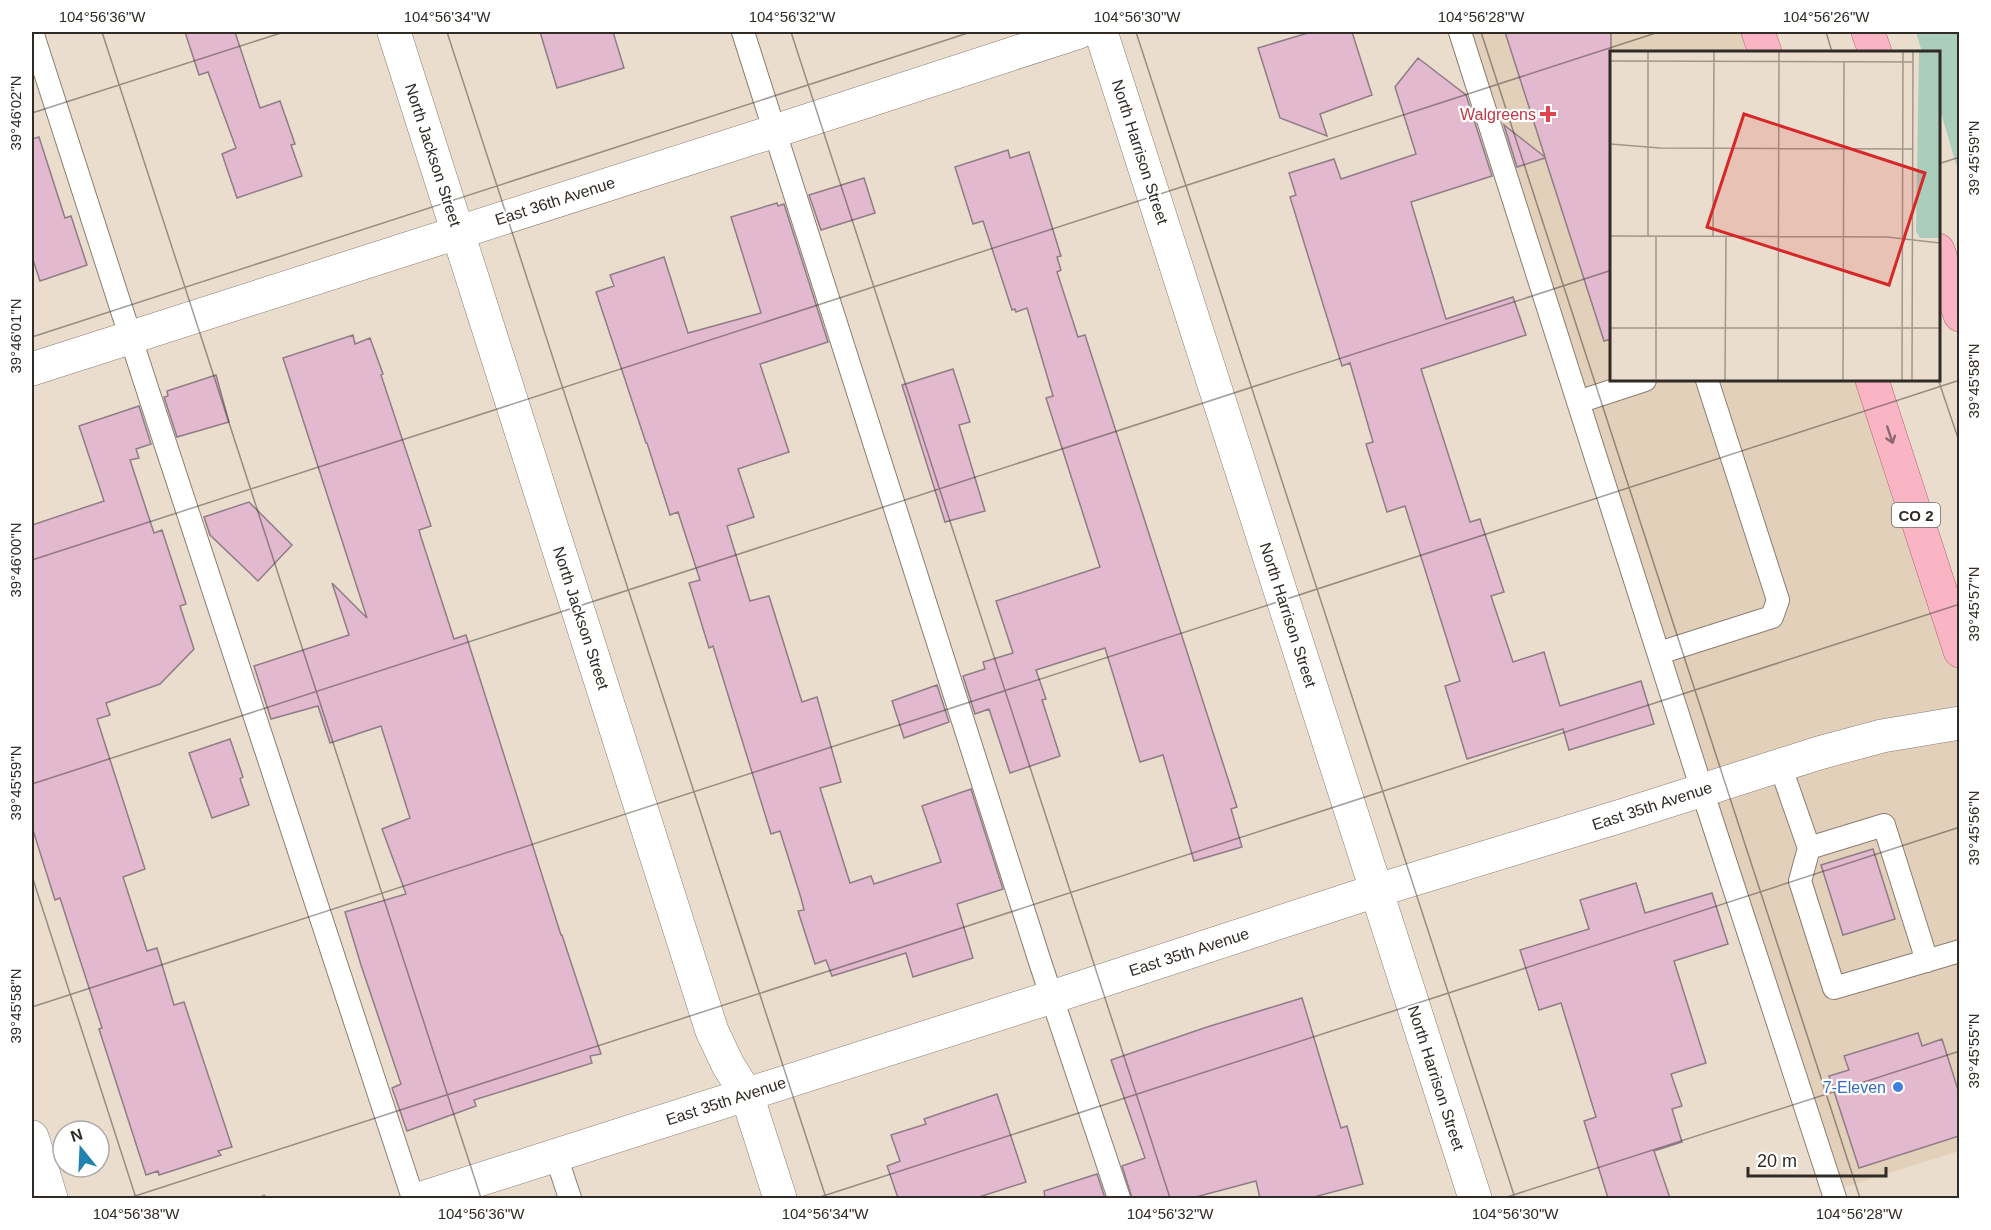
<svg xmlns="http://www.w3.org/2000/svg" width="1991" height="1230" viewBox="0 0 1991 1230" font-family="Helvetica,sans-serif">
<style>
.built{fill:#e2d0ba}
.green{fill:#aacdbc}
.building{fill:#e2b9ce;stroke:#8f7d86;stroke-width:1.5}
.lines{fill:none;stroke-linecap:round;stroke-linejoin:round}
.lane-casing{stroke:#8a7e70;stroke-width:24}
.street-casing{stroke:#8a7e70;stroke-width:34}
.primary-casing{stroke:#b16472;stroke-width:34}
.path{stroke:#998f84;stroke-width:4;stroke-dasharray:3 4.5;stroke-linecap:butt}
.lane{stroke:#fff;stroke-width:22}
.street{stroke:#fff;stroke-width:33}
.primary{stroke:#fab5c4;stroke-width:33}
.oneway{stroke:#8b696d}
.ticks{fill:none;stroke:#302b25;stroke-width:1.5;stroke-opacity:0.45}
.health-dot{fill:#e0444e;stroke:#fff;stroke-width:2}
.shop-dot{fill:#3f7fe0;stroke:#fff;stroke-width:2}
.labels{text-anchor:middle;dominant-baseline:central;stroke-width:4.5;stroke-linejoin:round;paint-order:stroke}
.shield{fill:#fff;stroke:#6e6b66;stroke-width:1.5}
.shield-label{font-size:15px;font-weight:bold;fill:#302b25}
.health-label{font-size:16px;fill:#be3a42;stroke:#fff;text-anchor:end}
.street-label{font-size:16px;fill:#302b25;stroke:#fff}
.shop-label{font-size:16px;fill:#366cbe;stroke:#fff;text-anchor:end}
.inset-road{fill:none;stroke:#a0968a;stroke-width:1.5}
.view{fill:#d62828;fill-opacity:0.15;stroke:#d62828;stroke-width:3}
.inset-edge{fill:none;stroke:#302b25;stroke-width:3}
.neatline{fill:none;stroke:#302b25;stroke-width:2}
.ticks-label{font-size:15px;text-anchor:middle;fill:#302b25}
</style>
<rect width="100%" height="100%" fill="#ebddce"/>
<!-- built -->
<path class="built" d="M 1460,32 L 1758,32 L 1765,52 L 1612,52 L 1612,380 L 1872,380 L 1959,651 L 1959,1151 L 1832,1191 Z"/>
<!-- green -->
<path class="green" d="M 1916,32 L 1959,32 L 1959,174 L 1939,106 L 1938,52 L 1922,52 Z"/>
<!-- building -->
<path class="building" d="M 185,32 L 235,32 L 260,108 L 280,101 L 295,144 L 291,145 L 302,176 L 237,198 L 222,154 L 236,148 L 208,72 L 199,75 Z
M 540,32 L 613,32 L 624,68 L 557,88 Z
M 1311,32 L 1352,32 L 1372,95 L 1320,114 L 1327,136 L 1280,118 L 1258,48 Z
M 1505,32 L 1611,32 L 1611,339 L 1604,341 L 1545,158 L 1517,167 L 1504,125 L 1545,157 Z
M 1418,58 L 1466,95 L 1492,176 L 1411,202 L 1446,319 L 1513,297 L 1526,335 L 1421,369 L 1470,522 L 1480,519 L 1504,592 L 1491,596 L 1513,662 L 1544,652 L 1560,706 L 1641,681 L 1654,724 L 1569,750 L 1563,729 L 1467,759 L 1445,686 L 1460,681 L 1405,506 L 1387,512 L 1366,444 L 1373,442 L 1350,363 L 1342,366 L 1290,197 L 1296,195 L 1289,173 L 1334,159 L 1341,179 L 1416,154 L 1395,87 Z
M 39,137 L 65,218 L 71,216 L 87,265 L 40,281 L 32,257 L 32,139 Z
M 1008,150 L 1010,158 L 1029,152 L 1061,256 L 1057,257 L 1061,270 L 1057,272 L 1078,337 L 1085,335 L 1237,807 L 1231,809 L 1242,847 L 1194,861 L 1163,755 L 1140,762 L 1105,648 L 1036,670 L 1046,699 L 1042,700 L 1060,756 L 1010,773 L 989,709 L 975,714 L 963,676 L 985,669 L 983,662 L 1013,653 L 996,601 L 1100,567 L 1046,398 L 1053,396 L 1027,308 L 1016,312 L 1015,309 L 1012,310 L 983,221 L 973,224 L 955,167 Z
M 864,178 L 875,213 L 821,230 L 809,195 Z
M 777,203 L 778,206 L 784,204 L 828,342 L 760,364 L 789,452 L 738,469 L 754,517 L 727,526 L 750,601 L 769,596 L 802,702 L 817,697 L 841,782 L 820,788 L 850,883 L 871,876 L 874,884 L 941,862 L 922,806 L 971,789 L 1003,889 L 957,904 L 973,958 L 913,977 L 906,953 L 832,976 L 826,960 L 815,964 L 798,911 L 804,910 L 801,898 L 780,831 L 771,834 L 713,646 L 709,648 L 689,583 L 700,580 L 678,512 L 670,515 L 647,443 L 646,443 L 596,292 L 614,286 L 610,275 L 664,257 L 688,333 L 761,313 L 731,217 Z
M 353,335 L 355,344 L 370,338 L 383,374 L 381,375 L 431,526 L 419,530 L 421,537 L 454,639 L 466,635 L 561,935 L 562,935 L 601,1054 L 590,1056 L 592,1063 L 474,1100 L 476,1106 L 407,1131 L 392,1088 L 401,1084 L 361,965 L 345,912 L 406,894 L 382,829 L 410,818 L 381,726 L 330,743 L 318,706 L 271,719 L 254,666 L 349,635 L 332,583 L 367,618 L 283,358 Z
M 953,369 L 970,422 L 959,425 L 985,511 L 945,522 L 902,385 Z
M 216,375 L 229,422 L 177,437 L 164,397 L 168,396 L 167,391 Z
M 139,406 L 151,444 L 136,449 L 139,458 L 130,460 L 154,533 L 162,530 L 186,604 L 180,606 L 194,649 L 160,684 L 106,703 L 110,715 L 97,719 L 145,869 L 123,877 L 147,951 L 157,948 L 174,1005 L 184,1002 L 232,1147 L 218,1151 L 221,1155 L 159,1175 L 158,1171 L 146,1175 L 99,1029 L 102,1028 L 60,898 L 55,900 L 32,827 L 32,525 L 104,501 L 79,426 Z
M 249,502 L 292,545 L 258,581 L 210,535 L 204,517 Z
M 937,685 L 949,722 L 904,738 L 892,701 Z
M 230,739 L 243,777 L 240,779 L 249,805 L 212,818 L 189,753 Z
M 1873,849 L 1895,919 L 1843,935 L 1821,865 Z
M 1636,883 L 1645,913 L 1712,893 L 1728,944 L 1674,961 L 1706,1063 L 1671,1074 L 1682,1106 L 1672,1109 L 1682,1142 L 1654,1151 L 1670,1198 L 1608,1198 L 1584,1121 L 1596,1117 L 1561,1003 L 1539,1010 L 1520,950 L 1589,929 L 1580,900 Z
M 1302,998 L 1341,1128 L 1347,1126 L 1363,1184 L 1310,1198 L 1260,1198 L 1256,1181 L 1192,1198 L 1132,1198 L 1122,1166 L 1145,1158 L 1111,1060 L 1207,1027 Z
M 1918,1033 L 1922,1046 L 1942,1039 L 1959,1093 L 1959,1136 L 1859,1168 L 1829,1076 L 1849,1070 L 1844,1056 Z
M 997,1094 L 1026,1182 L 976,1198 L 898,1198 L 887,1166 L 900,1161 L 891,1135 L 926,1124 L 924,1119 Z
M 1097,1174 L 1105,1198 L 1045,1198 L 1044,1191 Z"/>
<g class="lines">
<defs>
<path id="lane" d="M 32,32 L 146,385 L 413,1198
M 743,32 L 1040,962 L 1119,1198
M 1460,32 L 1702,790 L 1835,1198
M 1578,402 L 1645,380
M 1659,653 L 1772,617 L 1778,600 L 1707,380
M 1780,765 L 1809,848 L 1800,881 L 1834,988 L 1960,951
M 1809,848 L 1884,825 L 1927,961
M 556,1156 L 570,1198"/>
<path id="street" d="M 394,32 L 712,1031 L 728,1065 L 747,1095 L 780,1198
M 1101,32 L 1475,1198
M 32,369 L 775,131 L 1079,32
M 32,1137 L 51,1198
M 422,1198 L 1052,997 L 1375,891 L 1621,816 L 1819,753 L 1882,736 L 1960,723"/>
<path id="primary" d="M 1758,32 L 1765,52
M 1868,32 L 1875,52
M 1938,250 L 1960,315
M 1872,380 L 1960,651"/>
</defs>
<!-- lane casing -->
<use href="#lane" class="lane-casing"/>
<!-- street casing -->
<use href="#street" class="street-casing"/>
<!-- primary casing -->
<use href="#primary" class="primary-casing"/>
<!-- path -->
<path class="path" d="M 263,1195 L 264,1198"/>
<!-- lane -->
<use href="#lane" class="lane"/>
<!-- street -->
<use href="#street" class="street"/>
<!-- primary -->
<use href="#primary" class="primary"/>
</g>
<!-- one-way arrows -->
<defs><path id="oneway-shaft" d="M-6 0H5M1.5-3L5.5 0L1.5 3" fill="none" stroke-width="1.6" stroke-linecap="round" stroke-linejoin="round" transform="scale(1.5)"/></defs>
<use class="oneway" href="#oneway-shaft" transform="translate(1890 435) rotate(72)"/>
<!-- ticks -->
<path class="ticks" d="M 102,32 L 481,1198M 447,32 L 826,1198M 791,32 L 1170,1198M 1136,32 L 1515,1198M 1481,32 L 1860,1198M 1826,32 L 1832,52M 32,113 L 284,32M 1938,164 L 1960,157M 32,337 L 971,32M 1938,379 L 1960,444M 32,560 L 1659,32M 32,784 L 1612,270M 32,876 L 136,1198M 32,1007 L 1960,380M 129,1198 L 1960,604M 817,1198 L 1960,827M 1504,1198 L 1960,1051"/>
<!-- markers -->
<path class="health-dot" d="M1545 105h6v6h6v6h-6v6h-6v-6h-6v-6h6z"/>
<circle class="shop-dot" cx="1898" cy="1087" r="6"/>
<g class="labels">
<!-- shield labels -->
<rect class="shield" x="1892" y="503" width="48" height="24" rx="4.5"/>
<g class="shield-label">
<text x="1916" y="515">CO 2</text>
</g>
<!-- health labels -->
<g class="health-label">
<text x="1536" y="114">Walgreens</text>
</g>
<!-- street labels -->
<g class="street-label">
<text transform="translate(1140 152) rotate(72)">North Harrison Street</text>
<text transform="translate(433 155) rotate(72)">North Jackson Street</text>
<text transform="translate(555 201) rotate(-18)">East 36th Avenue</text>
<text transform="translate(1288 615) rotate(72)">North Harrison Street</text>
<text transform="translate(581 618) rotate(72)">North Jackson Street</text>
<text transform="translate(1652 806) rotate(-18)">East 35th Avenue</text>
<text transform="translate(1189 952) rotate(-18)">East 35th Avenue</text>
<text transform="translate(1436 1078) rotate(72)">North Harrison Street</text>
<text transform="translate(726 1101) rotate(-18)">East 35th Avenue</text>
</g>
<!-- shop labels -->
<g class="shop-label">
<text x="1886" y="1087">7-Eleven</text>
</g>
</g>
<!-- overview -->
<g transform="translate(1610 51)">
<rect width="330" height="330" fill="#ebddce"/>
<path d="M 309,0 L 330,0 L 330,187 L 310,187 L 306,180 Z" fill="#aacdbc"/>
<path class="inset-road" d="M 0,10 L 303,11M 0,93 L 50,97 L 303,98M 0,185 L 277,186 L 330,192M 38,185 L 38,0M 103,185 L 104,0M 0,277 L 330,277M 46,328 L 46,185M 115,330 L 116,185M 168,330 L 169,0M 233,330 L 234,11M 292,330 L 293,0M 302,330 L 303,0"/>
<path class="view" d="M 134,63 L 315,122 L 279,234 L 97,176 Z"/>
<rect width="330" height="330" class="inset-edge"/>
</g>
<!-- border -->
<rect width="1991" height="1230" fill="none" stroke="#ffffff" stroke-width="66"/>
<!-- north arrow -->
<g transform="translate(81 1149) rotate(342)"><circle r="28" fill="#ffffff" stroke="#acaaa8" stroke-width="1.5"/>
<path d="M0-4.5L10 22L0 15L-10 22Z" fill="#2082ad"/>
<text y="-9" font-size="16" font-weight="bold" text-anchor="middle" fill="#302b25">N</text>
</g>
<!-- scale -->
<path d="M1748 1167v9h138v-9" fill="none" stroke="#302b25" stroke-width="3"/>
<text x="1757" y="1167" font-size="18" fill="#302b25" stroke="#ffffff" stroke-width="4.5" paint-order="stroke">20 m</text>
<rect x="33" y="33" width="1925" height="1164" class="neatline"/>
<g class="ticks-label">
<text x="102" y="22">104°56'36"W</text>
<text x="447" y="22">104°56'34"W</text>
<text x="792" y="22">104°56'32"W</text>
<text x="1137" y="22">104°56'30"W</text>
<text x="1481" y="22">104°56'28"W</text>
<text x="1826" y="22">104°56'26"W</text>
<text transform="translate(16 113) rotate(-90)" y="5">39°46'02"N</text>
<text transform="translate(1974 158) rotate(-90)" y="5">39°45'59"N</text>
<text transform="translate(16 336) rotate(-90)" y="5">39°46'01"N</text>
<text transform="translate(1974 381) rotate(-90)" y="5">39°45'58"N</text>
<text transform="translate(16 560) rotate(-90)" y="5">39°46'00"N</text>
<text transform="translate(1974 604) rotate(-90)" y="5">39°45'57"N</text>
<text transform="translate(16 783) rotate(-90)" y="5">39°45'59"N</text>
<text transform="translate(1974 828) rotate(-90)" y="5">39°45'56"N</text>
<text transform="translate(16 1006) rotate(-90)" y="5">39°45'58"N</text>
<text transform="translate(1974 1051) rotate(-90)" y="5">39°45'55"N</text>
<text x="136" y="1219">104°56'38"W</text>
<text x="481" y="1219">104°56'36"W</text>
<text x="825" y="1219">104°56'34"W</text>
<text x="1170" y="1219">104°56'32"W</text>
<text x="1515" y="1219">104°56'30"W</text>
<text x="1859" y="1219">104°56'28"W</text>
</g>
</svg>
